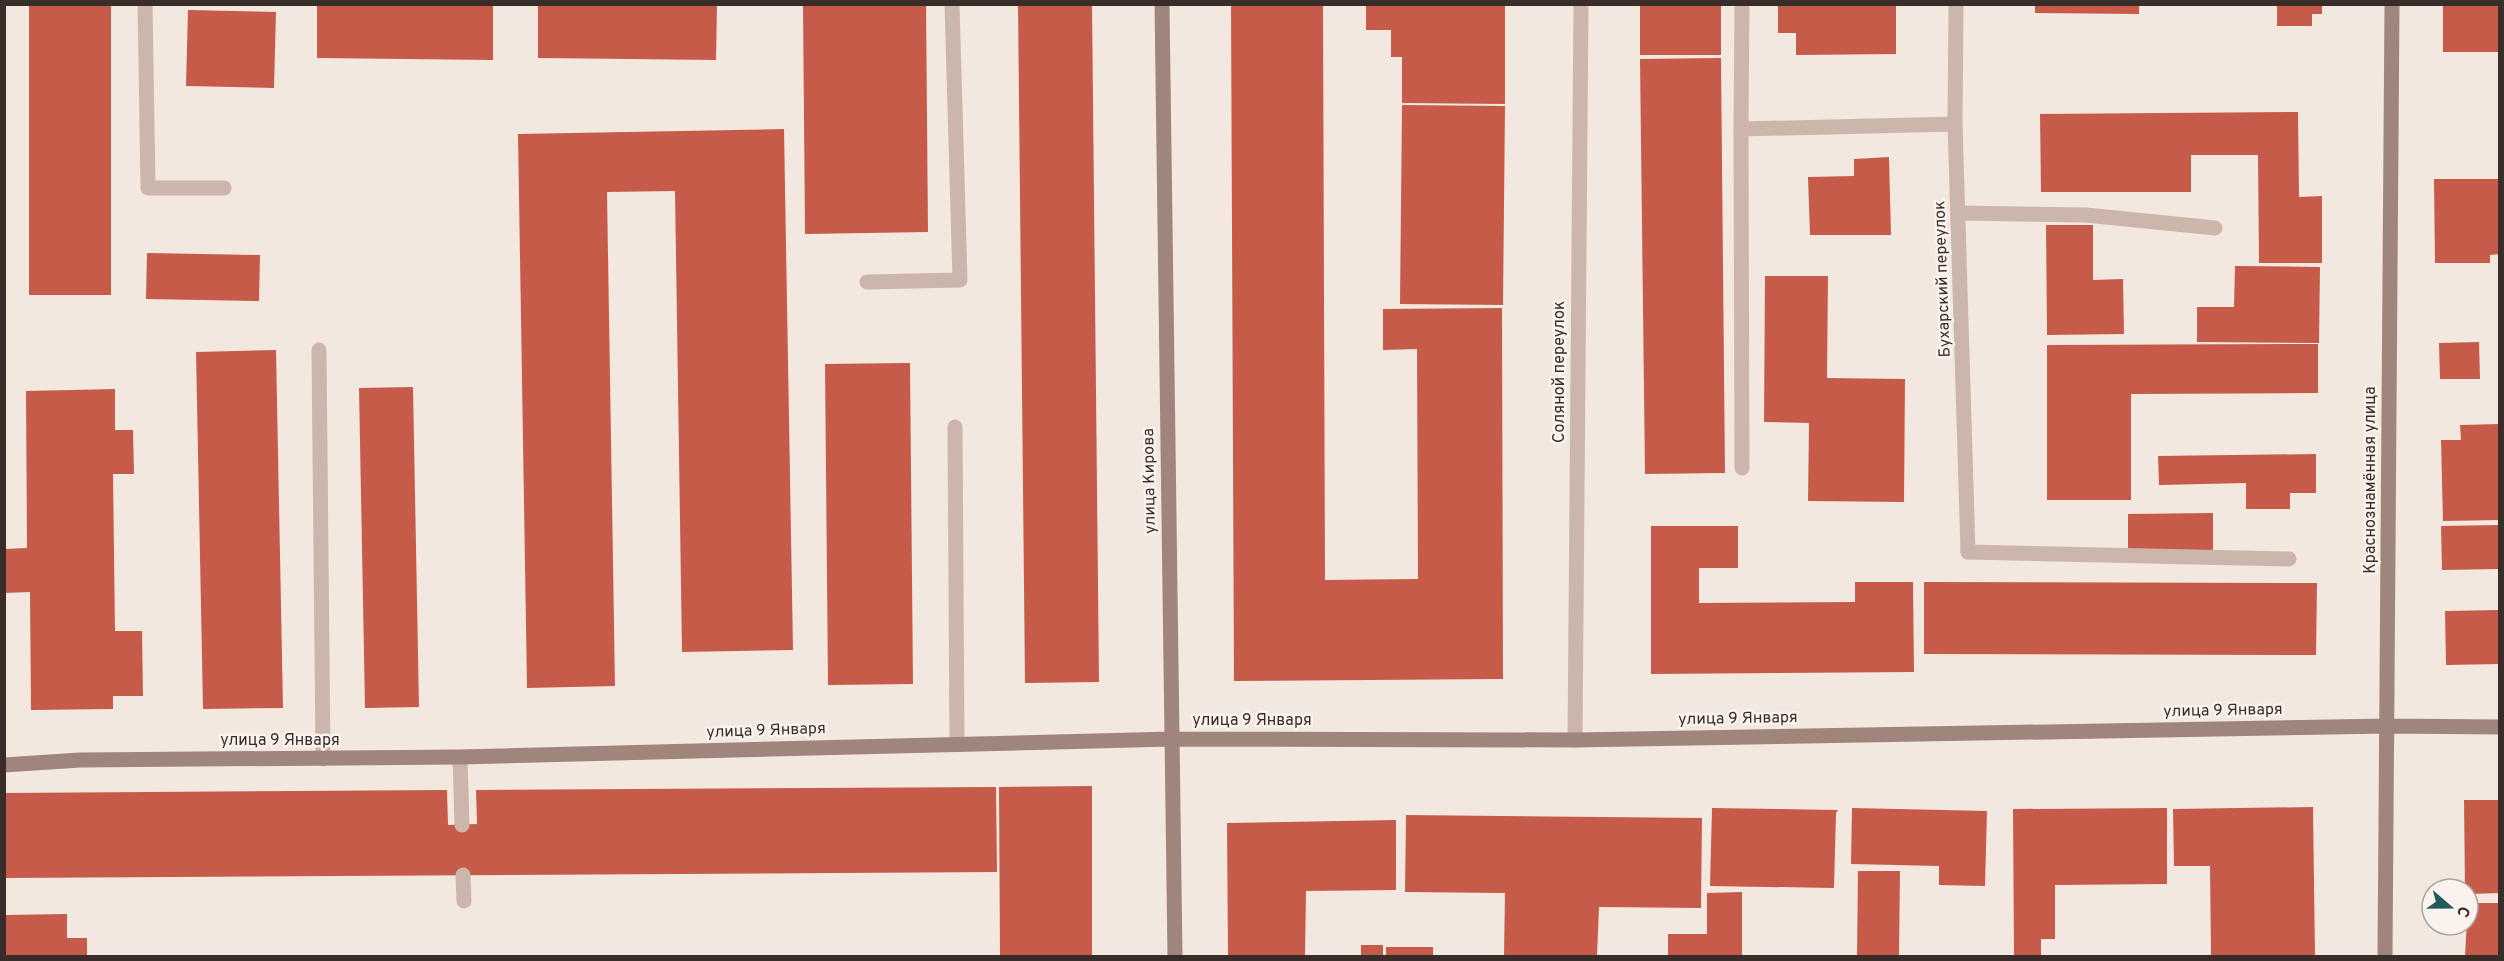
<svg xmlns="http://www.w3.org/2000/svg" width="2504" height="961" viewBox="0 0 2504 961" font-family="Overpass,sans-serif">
<style>
.building{fill:#c65b4a}
.lines{fill:none;stroke-linecap:round;stroke-linejoin:round}
.service{stroke:#ccb6ab;stroke-width:15}
.minor{stroke:#ccb6ab;stroke-width:15}
.secondary{stroke:#a0857c;stroke-width:15}
.labels{text-anchor:middle;dominant-baseline:central;stroke-width:5;stroke-linejoin:round;paint-order:stroke}
.street-label{font-size:16px;fill:#392d2a;stroke:#faf2ec}
</style>
<rect width="100%" height="100%" fill="#f3e8df"/>
<!-- building -->
<path class="building" d="M 317,4 L 493,4 L 493,60 L 317,58 Z
M 538,4 L 717,4 L 716,60 L 538,58 Z
M 803,4 L 926,4 L 928,232 L 805,234 Z
M 1018,4 L 1092,4 L 1099,682 L 1025,683 Z
M 1231,4 L 1323,4 L 1325,580 L 1418,579 L 1417,349 L 1383,350 L 1383,309 L 1502,308 L 1503,679 L 1234,681 Z
M 1366,4 L 1505,4 L 1505,104 L 1402,103 L 1402,57 L 1391,57 L 1391,30 L 1366,30 Z
M 1640,4 L 1721,4 L 1721,55 L 1640,55 Z
M 1778,4 L 1896,4 L 1896,54 L 1796,55 L 1796,33 L 1778,33 Z
M 2035,4 L 2139,4 L 2139,14 L 2035,13 Z
M 2277,4 L 2322,4 L 2322,14 L 2312,14 L 2312,26 L 2277,26 Z
M 2443,4 L 2500,4 L 2500,52 L 2443,52 Z
M 29,5 L 111,5 L 111,295 L 29,295 Z
M 188,10 L 276,12 L 274,88 L 186,86 Z
M 1721,58 L 1725,473 L 1645,474 L 1640,59 Z
M 1402,105 L 1505,106 L 1503,305 L 1400,304 Z
M 2298,112 L 2299,197 L 2322,196 L 2322,263 L 2259,263 L 2258,155 L 2191,155 L 2191,192 L 2041,192 L 2040,114 Z
M 784,129 L 793,650 L 682,652 L 675,191 L 607,192 L 615,686 L 527,688 L 518,134 Z
M 1889,157 L 1891,235 L 1810,235 L 1808,177 L 1854,176 L 1854,159 Z
M 2434,179 L 2500,179 L 2500,254 L 2490,255 L 2490,263 L 2435,263 Z
M 2046,225 L 2093,225 L 2093,280 L 2123,279 L 2124,334 L 2047,335 Z
M 147,253 L 260,255 L 259,301 L 146,299 Z
M 2235,266 L 2320,267 L 2319,343 L 2197,342 L 2197,307 L 2234,307 Z
M 1765,276 L 1828,276 L 1827,378 L 1905,379 L 1904,502 L 1808,501 L 1809,423 L 1764,422 Z
M 2479,342 L 2480,379 L 2440,379 L 2439,343 Z
M 2318,344 L 2318,393 L 2131,394 L 2131,500 L 2047,500 L 2047,345 Z
M 276,350 L 283,708 L 203,709 L 196,352 Z
M 910,363 L 913,684 L 828,685 L 825,364 Z
M 413,387 L 419,707 L 365,708 L 359,388 Z
M 115,389 L 115,430 L 133,430 L 134,474 L 113,474 L 115,631 L 142,631 L 143,696 L 113,696 L 113,709 L 31,710 L 30,592 L 4,593 L 4,549 L 27,548 L 26,391 Z
M 2500,424 L 2500,520 L 2443,521 L 2441,440 L 2461,440 L 2460,425 Z
M 2316,454 L 2316,493 L 2290,493 L 2290,509 L 2246,509 L 2246,483 L 2159,485 L 2158,456 Z
M 2213,513 L 2213,550 L 2128,551 L 2128,514 Z
M 2500,525 L 2500,569 L 2442,570 L 2441,526 Z
M 1651,526 L 1738,526 L 1738,568 L 1699,568 L 1699,603 L 1855,602 L 1855,582 L 1913,582 L 1914,672 L 1651,674 Z
M 1924,582 L 2317,583 L 2316,655 L 1924,654 Z
M 2500,610 L 2500,664 L 2446,665 L 2445,611 Z
M 1092,786 L 1092,956 L 1000,956 L 999,787 Z
M 996,787 L 997,872 L 4,878 L 4,793 L 447,790 L 448,825 L 477,824 L 476,790 Z
M 2464,800 L 2500,800 L 2500,893 L 2468,894 L 2468,889 L 2465,889 Z
M 2313,807 L 2315,956 L 2211,956 L 2210,866 L 2174,866 L 2173,809 Z
M 1712,808 L 1838,810 L 1836,813 L 1834,888 L 1710,886 Z
M 1852,808 L 1987,811 L 1985,886 L 1939,885 L 1939,866 L 1851,864 Z
M 2167,808 L 2167,884 L 2055,885 L 2055,939 L 2041,939 L 2041,956 L 2014,956 L 2013,809 Z
M 1406,815 L 1702,818 L 1701,908 L 1599,907 L 1597,956 L 1504,956 L 1505,893 L 1405,892 Z
M 1396,820 L 1396,890 L 1306,891 L 1305,956 L 1228,956 L 1227,823 Z
M 1858,871 L 1900,871 L 1899,956 L 1857,956 Z
M 1742,892 L 1742,956 L 1668,956 L 1668,934 L 1707,934 L 1707,893 Z
M 2468,903 L 2500,903 L 2500,956 L 2465,956 Z
M 67,914 L 67,938 L 87,938 L 87,956 L 5,956 L 5,915 Z
M 1361,945 L 1383,945 L 1383,956 L 1361,956 Z
M 1386,947 L 1433,947 L 1433,956 L 1386,956 Z"/>
<g class="lines">
<!-- service -->
<path class="service" d="M 145,4 L 148,188 L 224,188
M 1741,129 L 1742,4
M 1960,213 L 2086,215 L 2215,228
M 867,282 L 960,280 L 952,4
M 319,350 L 323,759
M 955,427 L 957,744
M 1742,468 L 1741,129 L 1955,124
M 1968,552 L 2289,559
M 460,757 L 462,825
M 463,875 L 464,901"/>
<!-- minor -->
<path class="minor" d="M 1956,4 L 1955,124 L 1968,552
M 1575,740 L 1581,4"/>
<!-- secondary -->
<path class="secondary" d="M 1162,4 L 1175,956
M 4,765 L 80,760 L 460,757 L 1172,739 L 1575,740 L 2388,726 L 2500,727
M 2385,956 L 2392,4"/>
</g>
<g class="labels">
<!-- street labels -->
<g class="street-label">
<text transform="translate(1943 279) rotate(-92)">Бухарский переулок</text>
<text transform="translate(1560 372) rotate(-90)">Соляной переулок</text>
<text transform="translate(2371 480) rotate(-90)">Краснознамённая улица</text>
<text transform="translate(1150 481) rotate(-91)">улица Кирова</text>
<text transform="translate(2223 711) rotate(-1)">улица 9 Января</text>
<text transform="translate(1738 719) rotate(-1)">улица 9 Января</text>
<text x="1252" y="721">улица 9 Января</text>
<text transform="translate(766 731) rotate(-2)">улица 9 Января</text>
<text x="280" y="741">улица 9 Января</text>
</g>
</g>
<!-- border -->
<rect width="2504" height="961" fill="none" stroke="#392d2a" stroke-width="12"/>
<!-- north arrow -->
<g transform="translate(2450 907) rotate(110)"><circle r="28" fill="#faf2ec" stroke="#ada39e" stroke-width="1.5"/>
<path d="M0-4.5L10 22L0 15L-10 22Z" fill="#1f5b59"/>
<text y="-9" font-size="16" font-weight="bold" text-anchor="middle" fill="#392d2a">С</text>
</g>
</svg>
